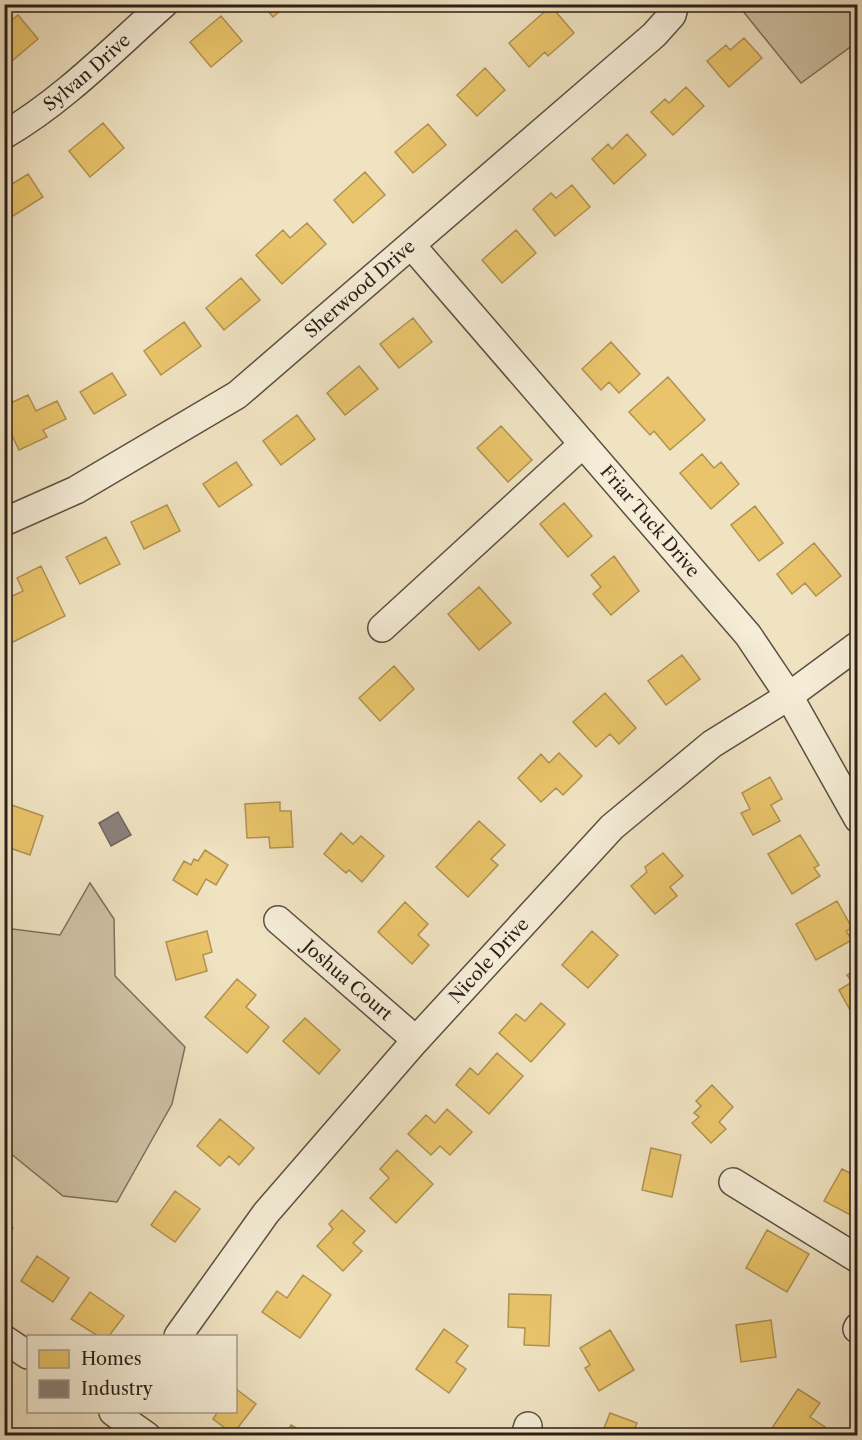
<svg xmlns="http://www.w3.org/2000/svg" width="862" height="1440" viewBox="0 0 862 1440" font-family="'Libre Caslon Text',serif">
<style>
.green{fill:#cfc2a5;stroke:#7d705e;stroke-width:1.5}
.homes{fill:#e9c46a;stroke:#b09251;stroke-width:1.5}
.industry{fill:#8a817c;stroke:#6e635e;stroke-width:1.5}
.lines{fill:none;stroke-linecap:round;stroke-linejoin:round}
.minor-casing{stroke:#5c4f42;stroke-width:30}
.minor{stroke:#f5edd7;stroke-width:27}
.labels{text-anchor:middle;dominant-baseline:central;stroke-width:6;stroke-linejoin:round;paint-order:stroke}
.street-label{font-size:18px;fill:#2b1e18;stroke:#f5edd7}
</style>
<rect width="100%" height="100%" fill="#f0e3c2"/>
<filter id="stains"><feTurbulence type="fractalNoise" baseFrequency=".00333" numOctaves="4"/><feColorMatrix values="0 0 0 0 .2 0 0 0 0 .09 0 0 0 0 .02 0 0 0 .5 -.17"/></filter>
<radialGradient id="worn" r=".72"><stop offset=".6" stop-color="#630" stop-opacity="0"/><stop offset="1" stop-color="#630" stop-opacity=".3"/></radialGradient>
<!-- green -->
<path class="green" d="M 738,5 L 857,5 L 857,42 L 801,83 Z
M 90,883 L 114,919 L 115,976 L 185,1047 L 172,1104 L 117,1202 L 63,1196 L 5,1149 L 5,928 L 60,935 Z"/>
<!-- homes -->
<path class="homes" d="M 262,4 L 288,4 L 273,17 Z
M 551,6 L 574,33 L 548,56 L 545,52 L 529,67 L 509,43 Z
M 18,15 L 38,39 L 6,66 L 4,26 Z
M 221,16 L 242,41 L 211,67 L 190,42 Z
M 744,38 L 762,58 L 729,87 L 707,61 L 726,45 L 730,50 Z
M 485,68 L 505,90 L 477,116 L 457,95 Z
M 686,87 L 704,106 L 673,135 L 651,112 L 665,99 L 669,103 Z
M 103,123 L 124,148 L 90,177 L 69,151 Z
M 428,124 L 446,145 L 413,173 L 395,152 Z
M 627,134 L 646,155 L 614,184 L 592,159 L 608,144 L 612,149 Z
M 365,172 L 385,195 L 353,223 L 334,200 Z
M 28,174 L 43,197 L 13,216 L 4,203 L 4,189 Z
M 572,185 L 590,207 L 555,236 L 533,209 L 551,193 L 556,198 Z
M 307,223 L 326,244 L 282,284 L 256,255 L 283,230 L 290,238 Z
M 516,230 L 536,253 L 502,283 L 482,260 Z
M 241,278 L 260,300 L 224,330 L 206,308 Z
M 413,318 L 432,342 L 399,368 L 380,344 Z
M 184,322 L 201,346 L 161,375 L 144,351 Z
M 611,342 L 640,374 L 619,393 L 609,382 L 601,390 L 582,369 Z
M 359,366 L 378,389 L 345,415 L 327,393 Z
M 112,373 L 126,395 L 94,414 L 80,392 Z
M 668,377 L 705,420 L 670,450 L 654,431 L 650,435 L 629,412 Z
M 28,395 L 36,411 L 57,401 L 66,419 L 43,430 L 47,437 L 19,450 L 4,419 L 4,406 Z
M 297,415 L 315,439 L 281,465 L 263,441 Z
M 501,426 L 532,460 L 508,482 L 477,448 Z
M 702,454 L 714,468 L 721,462 L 739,484 L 711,509 L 680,473 Z
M 236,462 L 252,485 L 219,507 L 203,484 Z
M 564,503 L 592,536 L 568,557 L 540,524 Z
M 167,505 L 180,531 L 144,549 L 131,522 Z
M 755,506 L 783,543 L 759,561 L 731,525 Z
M 106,537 L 120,564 L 80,584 L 66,557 Z
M 814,543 L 841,576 L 816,596 L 805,583 L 792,594 L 777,574 Z
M 614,556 L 639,591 L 611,615 L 593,594 L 601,587 L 591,575 Z
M 41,566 L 65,616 L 11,643 L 4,630 L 4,600 L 23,591 L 17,578 Z
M 479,587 L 511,623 L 479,650 L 448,614 Z
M 682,655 L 700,679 L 666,705 L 648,681 Z
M 394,666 L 414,689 L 380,721 L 359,698 Z
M 605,693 L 636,728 L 619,744 L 610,734 L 596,747 L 573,722 Z
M 559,753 L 582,776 L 563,795 L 556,788 L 541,802 L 518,778 L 541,754 L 549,763 Z
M 770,777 L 782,799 L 771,805 L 780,821 L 753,835 L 741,813 L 750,809 L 742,793 Z
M 280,802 L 280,811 L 291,811 L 293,847 L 270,848 L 269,837 L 247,838 L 245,804 Z
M 6,803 L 43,816 L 30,855 L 4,846 Z
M 479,821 L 505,845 L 491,859 L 498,865 L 468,897 L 436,867 Z
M 341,833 L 353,844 L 361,836 L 384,856 L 362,882 L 349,870 L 346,873 L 324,854 Z
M 800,835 L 819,865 L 814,868 L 820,876 L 792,894 L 768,854 Z
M 205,850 L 228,865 L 216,885 L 206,879 L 197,895 L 173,880 L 184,861 L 191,865 L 194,859 L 198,861 Z
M 663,853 L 683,876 L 670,887 L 677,896 L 655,914 L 631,886 L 647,872 L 645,867 Z
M 837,901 L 852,928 L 846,931 L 852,940 L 816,960 L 796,924 Z
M 405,902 L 428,924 L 418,935 L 429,945 L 412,964 L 378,932 Z
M 207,931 L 212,952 L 203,955 L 207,971 L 176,980 L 166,942 Z
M 592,931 L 618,955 L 588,988 L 562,965 Z
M 858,969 L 858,1017 L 855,1019 L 839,990 L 852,982 L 847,975 Z
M 237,979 L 256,995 L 246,1007 L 269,1027 L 247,1053 L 205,1017 Z
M 541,1003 L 565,1024 L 531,1062 L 499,1033 L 516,1014 L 525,1021 Z
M 305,1018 L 340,1050 L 319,1074 L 283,1041 Z
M 497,1053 L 523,1076 L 489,1114 L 456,1085 L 470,1068 L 478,1075 Z
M 712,1085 L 733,1107 L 719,1122 L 726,1129 L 711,1143 L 692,1123 L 699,1117 L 694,1113 L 701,1106 L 696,1101 Z
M 447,1109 L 472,1132 L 450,1155 L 440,1146 L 431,1155 L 408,1134 L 426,1115 L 435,1123 Z
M 220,1119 L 254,1148 L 239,1165 L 229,1156 L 220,1166 L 197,1146 Z
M 651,1148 L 681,1155 L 672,1197 L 642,1190 Z
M 397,1150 L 433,1184 L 396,1223 L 370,1198 L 389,1178 L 380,1169 Z
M 842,1169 L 858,1177 L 858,1219 L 824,1201 Z
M 175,1191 L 200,1209 L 175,1242 L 151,1225 Z
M 342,1210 L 365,1231 L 353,1243 L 362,1251 L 343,1271 L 317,1246 L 333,1229 L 329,1224 Z
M 4,1224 L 13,1228 L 4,1244 Z
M 767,1230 L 809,1254 L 787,1292 L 746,1268 Z
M 37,1256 L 69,1278 L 53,1302 L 21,1281 Z
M 303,1275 L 331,1295 L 300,1338 L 262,1312 L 277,1291 L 287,1298 Z
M 90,1292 L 124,1316 L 109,1336 L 98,1336 L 71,1319 Z
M 509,1294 L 551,1295 L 549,1346 L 524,1345 L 525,1328 L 508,1327 Z
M 771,1320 L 776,1357 L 741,1362 L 736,1325 Z
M 444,1329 L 468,1346 L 456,1362 L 466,1369 L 449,1393 L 416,1369 Z
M 610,1330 L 634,1370 L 599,1391 L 585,1368 L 590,1365 L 580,1348 Z
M 236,1389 L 256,1404 L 233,1434 L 213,1419 L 217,1413 L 215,1412 L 236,1412 Z
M 798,1389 L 820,1403 L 810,1417 L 825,1427 L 820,1436 L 782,1436 L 772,1428 Z
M 610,1413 L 637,1423 L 632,1436 L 601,1436 Z
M 291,1425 L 310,1436 L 285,1436 Z"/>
<!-- industry -->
<path class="industry" d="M 118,812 L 131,835 L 111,846 L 99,823 Z"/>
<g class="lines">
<defs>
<g id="minor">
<path id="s1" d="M 4,135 C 63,101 113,49 164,4"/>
<path id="s2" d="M 412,246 L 748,635 L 789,696 L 858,819"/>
<path id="s3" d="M 4,522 L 76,490 L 237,395 L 654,35 L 672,15 L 675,4"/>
<path d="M 382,628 L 583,444"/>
<path id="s4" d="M 278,920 L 416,1040"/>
<path d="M 733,1182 L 858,1259"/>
<path d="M 857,1329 L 858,1327"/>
<path id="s5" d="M 178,1336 L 266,1213 L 416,1040 L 612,827 L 712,744 L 789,696 L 858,645"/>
<path d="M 4,1339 L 28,1355"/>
<path d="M 113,1412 L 147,1436"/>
<path d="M 525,1436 L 528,1426"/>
</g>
</defs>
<!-- minor casing -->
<use href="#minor" class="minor-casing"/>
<!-- minor -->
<use href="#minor" class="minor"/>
</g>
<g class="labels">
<!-- street labels -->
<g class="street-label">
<text stroke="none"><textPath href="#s1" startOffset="104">Sylvan Drive</textPath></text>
<text stroke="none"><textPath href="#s3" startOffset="428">Sherwood Drive</textPath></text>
<text stroke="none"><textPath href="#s2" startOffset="364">Friar Tuck Drive</textPath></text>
<text stroke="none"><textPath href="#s5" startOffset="488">Nicole Drive</textPath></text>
<text stroke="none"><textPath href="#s4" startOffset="92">Joshua Court</textPath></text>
</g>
</g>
<!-- margin -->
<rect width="862" height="1440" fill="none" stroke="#f0e3c2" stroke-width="24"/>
<rect x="6" y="6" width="850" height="1428" fill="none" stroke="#2b1e18" stroke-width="3"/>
<rect x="12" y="12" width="838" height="1416" fill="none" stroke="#2b1e18" stroke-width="1.5"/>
<!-- legend -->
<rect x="27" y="1335" width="210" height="78" fill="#f5edd7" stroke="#a49a8b" stroke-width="1.5"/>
<rect x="39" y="1350" width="30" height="18" fill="#e9c46a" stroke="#a49a8b" stroke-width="1.5"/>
<text x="81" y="1365" font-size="18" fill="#2b1e18">Homes</text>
<rect x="39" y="1380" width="30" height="18" fill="#8a817c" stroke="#a49a8b" stroke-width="1.5"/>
<text x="81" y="1395" font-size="18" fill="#2b1e18">Industry</text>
<rect width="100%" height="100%" filter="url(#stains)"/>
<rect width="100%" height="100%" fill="url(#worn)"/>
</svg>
